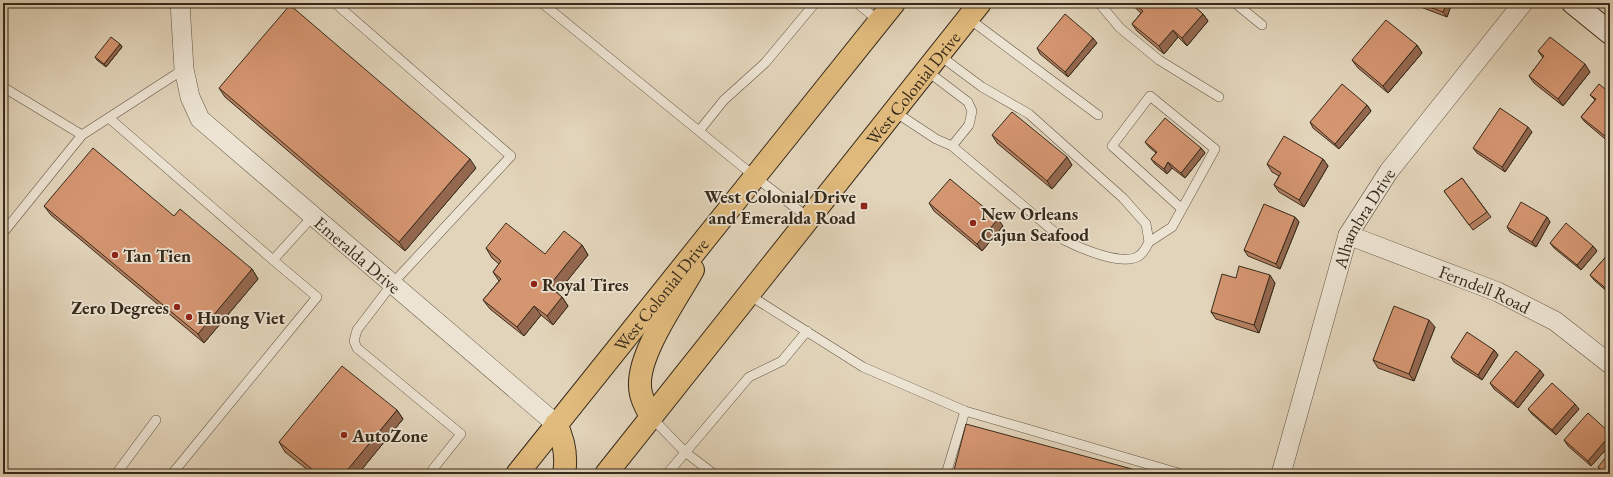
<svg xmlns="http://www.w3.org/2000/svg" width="1613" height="477" viewBox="0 0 1613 477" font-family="'EB Garamond',serif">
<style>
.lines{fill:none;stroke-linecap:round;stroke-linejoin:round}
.lane-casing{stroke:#615443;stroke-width:10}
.street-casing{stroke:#615443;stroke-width:20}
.secondary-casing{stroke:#362a1b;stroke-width:24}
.highway-casing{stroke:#362a1b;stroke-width:24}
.lane{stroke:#ece3d2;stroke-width:9}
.street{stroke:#ece3d2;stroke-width:19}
.secondary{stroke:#ece3d2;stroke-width:22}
.highway{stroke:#e1ba7d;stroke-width:22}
.wall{fill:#b68061;stroke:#362a1b}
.shaded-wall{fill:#94684f;stroke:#362a1b}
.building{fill:#d49571;stroke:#362a1b}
.poi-dot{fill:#8f2418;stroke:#ece3d2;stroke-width:1.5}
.labels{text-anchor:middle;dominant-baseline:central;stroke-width:3.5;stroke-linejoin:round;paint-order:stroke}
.street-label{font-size:18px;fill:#362a1b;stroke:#ece3d2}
.poi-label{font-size:18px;font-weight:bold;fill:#362a1b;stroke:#ece3d2;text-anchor:start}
</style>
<rect width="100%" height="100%" fill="#e2d4ba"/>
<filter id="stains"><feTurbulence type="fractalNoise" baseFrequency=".005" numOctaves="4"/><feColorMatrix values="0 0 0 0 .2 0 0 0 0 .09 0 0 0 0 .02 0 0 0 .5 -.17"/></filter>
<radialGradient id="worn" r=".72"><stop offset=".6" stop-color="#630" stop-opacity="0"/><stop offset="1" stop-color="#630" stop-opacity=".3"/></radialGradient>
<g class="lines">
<defs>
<path id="lane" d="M 335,3 L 511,156 L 392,284 L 357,330 L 354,341 L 357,348 L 461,434 L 429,474
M 542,3 L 754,176 L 810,219
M 857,3 L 879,21
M 1099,3 L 1120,28 L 1159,60 L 1219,97
M 1235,3 L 1262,25
M 968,18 L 1098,115
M 939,55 L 982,87 L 1029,114 L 1123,198 L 1146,224 L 1149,242 C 1147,246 1144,252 1140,255 C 1125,268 1080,248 1064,240 L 952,146
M 3,87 L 82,135
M 895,112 L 936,139 L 952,146 L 969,125 L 972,111 L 968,102 L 927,71
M 109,118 L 273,260
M 699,131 L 724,100 L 765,63 L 815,3
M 3,233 L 82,135 L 184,69
M 1149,242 L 1172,227 L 1215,149 L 1150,96 L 1112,146 L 1182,209
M 749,295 L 863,367 L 965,411
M 651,417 L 685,452 L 714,474
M 116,474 L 156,420
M 172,474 L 317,297 L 273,260 L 313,216
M 667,474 L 749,377 L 782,361 L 807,331
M 946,474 L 965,411 L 1182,474"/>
<g id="street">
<path id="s1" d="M 180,3 L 184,69 L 190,97 L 200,119 L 556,424"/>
<path id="s2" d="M 1348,235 L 1498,292 L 1555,321 L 1610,364"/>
<path id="s3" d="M 1281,474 L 1348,235 L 1389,171 L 1523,3"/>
</g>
<path id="secondary" d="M 1573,3 L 1610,33"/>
<g id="highway">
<path d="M 651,417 C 646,407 640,397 640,386 C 638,353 677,299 693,270"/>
<path d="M 556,424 C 564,440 567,457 564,474"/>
<path id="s4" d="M 517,474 L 894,3"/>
<path id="s5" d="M 606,474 L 980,3"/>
</g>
</defs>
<!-- lane casing -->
<use href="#lane" class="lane-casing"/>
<!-- street casing -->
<use href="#street" class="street-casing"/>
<!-- secondary casing -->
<use href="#secondary" class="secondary-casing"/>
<!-- highway casing -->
<use href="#highway" class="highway-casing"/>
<!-- lane -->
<use href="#lane" class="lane"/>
<!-- street -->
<use href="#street" class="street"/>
<!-- secondary -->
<use href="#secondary" class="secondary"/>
<!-- highway -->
<use href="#highway" class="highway"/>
</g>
<!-- wall -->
<path class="wall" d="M 1130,3 L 1190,3 L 1203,14 L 1208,21 L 1187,46 L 1178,37 L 1164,54 L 1137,31 L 1132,24 L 1141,13 Z
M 1415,3 L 1452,3 L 1447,17 L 1418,6 Z
M 1097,43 L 1068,77 L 1040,54 L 1037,48 Z
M 120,44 L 122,47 L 106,67 L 97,60 L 95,57 Z
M 1417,45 L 1422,53 L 1388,93 L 1358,68 L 1352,60 Z
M 1538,51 L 1590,72 L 1563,106 L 1534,83 L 1529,76 L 1543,58 Z
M 219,88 L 476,168 L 405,251 L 225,97 Z
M 1610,93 L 1610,143 L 1585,122 L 1581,117 L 1595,100 L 1590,95 Z
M 1367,105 L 1371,111 L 1339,149 L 1313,128 L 1310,122 Z
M 1532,132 L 1505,172 L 1477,153 L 1473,148 Z
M 992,135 L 1067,157 L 1072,165 L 1052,189 L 997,143 Z
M 1145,142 L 1201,148 L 1205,153 L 1185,178 L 1172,168 L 1167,174 L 1155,164 L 1151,159 L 1156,153 L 1149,147 Z
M 1323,159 L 1328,166 L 1304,207 L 1279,192 L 1274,185 L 1279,176 L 1272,172 L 1267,164 Z
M 1462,178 L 1491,217 L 1473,230 L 1444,191 Z
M 929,203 L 1003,226 L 982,251 L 934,211 Z
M 44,206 L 174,216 L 252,269 L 258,279 L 204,343 L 51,215 Z
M 1295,217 L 1299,222 L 1280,269 L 1248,256 L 1244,250 Z
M 1547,217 L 1550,222 L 1536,247 L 1510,232 L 1507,227 Z
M 1550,243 L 1593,246 L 1597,251 L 1581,270 L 1554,248 Z
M 582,245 L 588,255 L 557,293 L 562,297 L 568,306 L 553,325 L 541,315 L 524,336 L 490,309 L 483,300 L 499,281 L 493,272 L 499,264 L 492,258 L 486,248 L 545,254 Z
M 1610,252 L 1610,294 L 1594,280 L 1590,275 Z
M 1236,278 L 1275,283 L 1259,333 L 1216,319 L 1211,312 Z
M 1435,327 L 1414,381 L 1378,368 L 1373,360 Z
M 1494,350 L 1498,355 L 1482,380 L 1454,362 L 1451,357 Z
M 1544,375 L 1518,408 L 1494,389 L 1490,383 Z
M 1528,409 L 1579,409 L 1556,435 L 1532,414 Z
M 397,410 L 403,419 L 358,474 L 313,474 L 285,452 L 279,442 Z
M 1610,433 L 1610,445 L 1591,466 L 1568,446 L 1564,440 Z
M 1598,467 L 1610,474 L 1603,474 L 1601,472 Z"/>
<!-- shaded-wall -->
<path class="shaded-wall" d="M 1447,3 L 1452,3 L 1447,17 L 1443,12 Z
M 1203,14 L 1208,21 L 1187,46 L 1182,38 Z
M 1173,30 L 1178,37 L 1164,54 L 1159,46 Z
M 1093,38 L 1097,43 L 1068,77 L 1065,72 Z
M 120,44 L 122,47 L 106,67 L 104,64 Z
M 1417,45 L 1422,53 L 1388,93 L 1383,86 Z
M 1585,64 L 1590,72 L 1563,106 L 1558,99 Z
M 1367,105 L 1371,111 L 1339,149 L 1335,144 Z
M 1528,127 L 1532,132 L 1505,172 L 1502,167 Z
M 1201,148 L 1205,153 L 1185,178 L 1181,173 Z
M 1067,157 L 1072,165 L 1052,189 L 1047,181 Z
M 470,159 L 476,168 L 405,251 L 399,242 Z
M 1323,159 L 1328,166 L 1304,207 L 1299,200 Z
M 1168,162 L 1172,168 L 1167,174 L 1164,169 Z
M 1295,217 L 1299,222 L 1280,269 L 1276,264 Z
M 1547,217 L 1550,222 L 1536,247 L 1532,242 Z
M 998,219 L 1003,226 L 982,251 L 977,244 Z
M 582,245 L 588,255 L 555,296 L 549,286 Z
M 1593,246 L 1597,251 L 1581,270 L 1577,265 Z
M 252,269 L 258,279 L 204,343 L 198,334 Z
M 1270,275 L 1275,283 L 1259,333 L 1254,325 Z
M 562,297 L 568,306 L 553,325 L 547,316 Z
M 534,306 L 541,315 L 524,336 L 517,327 Z
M 1429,320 L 1435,327 L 1414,381 L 1409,374 Z
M 1494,350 L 1498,355 L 1482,380 L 1478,375 Z
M 1540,370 L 1544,375 L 1518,408 L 1514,403 Z
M 1575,404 L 1579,409 L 1556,435 L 1552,430 Z
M 397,410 L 403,419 L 358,474 L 344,474 Z
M 1610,435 L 1610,445 L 1591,466 L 1588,461 Z
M 1132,469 L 1135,474 L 1131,474 Z"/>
<!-- building -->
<path class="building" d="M 1133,3 L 1190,3 L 1203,14 L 1182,38 L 1173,30 L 1159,46 L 1132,24 L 1143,11 Z
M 1419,3 L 1447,3 L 1443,12 Z
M 290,5 L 470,159 L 399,242 L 219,88 Z
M 1065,14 L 1093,38 L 1065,72 L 1037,48 Z
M 1386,20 L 1417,45 L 1383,86 L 1352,60 Z
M 111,37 L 120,44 L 104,64 L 95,57 Z
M 1550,37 L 1585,64 L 1558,99 L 1529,76 L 1544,56 L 1538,51 Z
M 1342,84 L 1367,105 L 1335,144 L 1310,122 Z
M 1599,84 L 1610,93 L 1610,140 L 1581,117 L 1596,99 L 1590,95 Z
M 1500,108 L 1528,127 L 1502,167 L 1473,148 Z
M 1012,112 L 1067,157 L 1047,181 L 992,135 Z
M 1165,118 L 1201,148 L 1181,173 L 1168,162 L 1164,169 L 1151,159 L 1157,152 L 1145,142 Z
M 1284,136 L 1323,159 L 1299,200 L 1274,185 L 1281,173 L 1267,164 Z
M 93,148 L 174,216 L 180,209 L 252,269 L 198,334 L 44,206 Z
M 1462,178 L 1487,212 L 1469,225 L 1444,191 Z
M 950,179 L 998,219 L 977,244 L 929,203 Z
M 1521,202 L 1547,217 L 1532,242 L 1507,227 Z
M 1264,204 L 1295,217 L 1276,264 L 1244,250 Z
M 506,223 L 545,254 L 564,231 L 582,245 L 549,286 L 562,297 L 547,316 L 534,306 L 517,327 L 483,300 L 501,279 L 493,272 L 501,261 L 486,248 Z
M 1566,223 L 1593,246 L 1577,265 L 1550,243 Z
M 1610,252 L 1610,292 L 1590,275 Z
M 1239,266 L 1270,275 L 1254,325 L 1211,312 L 1222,274 L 1236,278 Z
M 1394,306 L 1429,320 L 1409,374 L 1373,360 Z
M 1467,332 L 1494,350 L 1478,375 L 1451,357 Z
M 1516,351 L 1540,370 L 1514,403 L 1490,383 Z
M 342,366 L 397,410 L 344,474 L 318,474 L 279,442 Z
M 1552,383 L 1575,404 L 1552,430 L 1528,409 Z
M 1588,413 L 1610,433 L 1610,435 L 1588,461 L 1564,440 Z
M 966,424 L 1132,469 L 1131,474 L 953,474 Z
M 1610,452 L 1610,474 L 1606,474 L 1598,467 Z"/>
<!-- markers -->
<g class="poi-dot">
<rect x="860" y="202" width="8" height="8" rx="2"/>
<circle cx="973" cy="223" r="4"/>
<circle cx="115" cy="255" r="4"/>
<circle cx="534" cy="284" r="4"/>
<circle cx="177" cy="307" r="4"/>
<circle cx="189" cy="317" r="4"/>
<circle cx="344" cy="435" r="4"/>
</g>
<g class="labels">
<!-- street labels -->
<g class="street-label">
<text stroke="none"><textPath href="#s5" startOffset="493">West Colonial Drive</textPath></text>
<text stroke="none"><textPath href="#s3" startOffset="270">Alhambra Drive</textPath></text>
<text stroke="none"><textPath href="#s1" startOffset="327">Emeralda Drive</textPath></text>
<text stroke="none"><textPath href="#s2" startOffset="147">Ferndell Road</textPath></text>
<text stroke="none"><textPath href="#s4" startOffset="230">West Colonial Drive</textPath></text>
</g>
<!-- poi labels -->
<g class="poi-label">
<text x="856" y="196" text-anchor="end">West Colonial Drive<tspan x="856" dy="21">and Emeralda Road</tspan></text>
<text x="981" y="213">New Orleans<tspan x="981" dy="21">Cajun Seafood</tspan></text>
<text x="123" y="255">Tan Tien</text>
<text x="542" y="284">Royal Tires</text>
<text x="169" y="307" text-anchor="end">Zero Degrees</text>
<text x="197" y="317">Huong Viet</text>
<text x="352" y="435">AutoZone</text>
</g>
</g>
<!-- margin -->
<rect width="1613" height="477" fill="none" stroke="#e2d4ba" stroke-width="16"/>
<rect x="4" y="4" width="1605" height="469" fill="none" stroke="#362a1b" stroke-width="2"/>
<rect x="8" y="8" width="1597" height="461" fill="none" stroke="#362a1b"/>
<rect width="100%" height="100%" filter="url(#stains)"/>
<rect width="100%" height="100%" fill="url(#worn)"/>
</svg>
